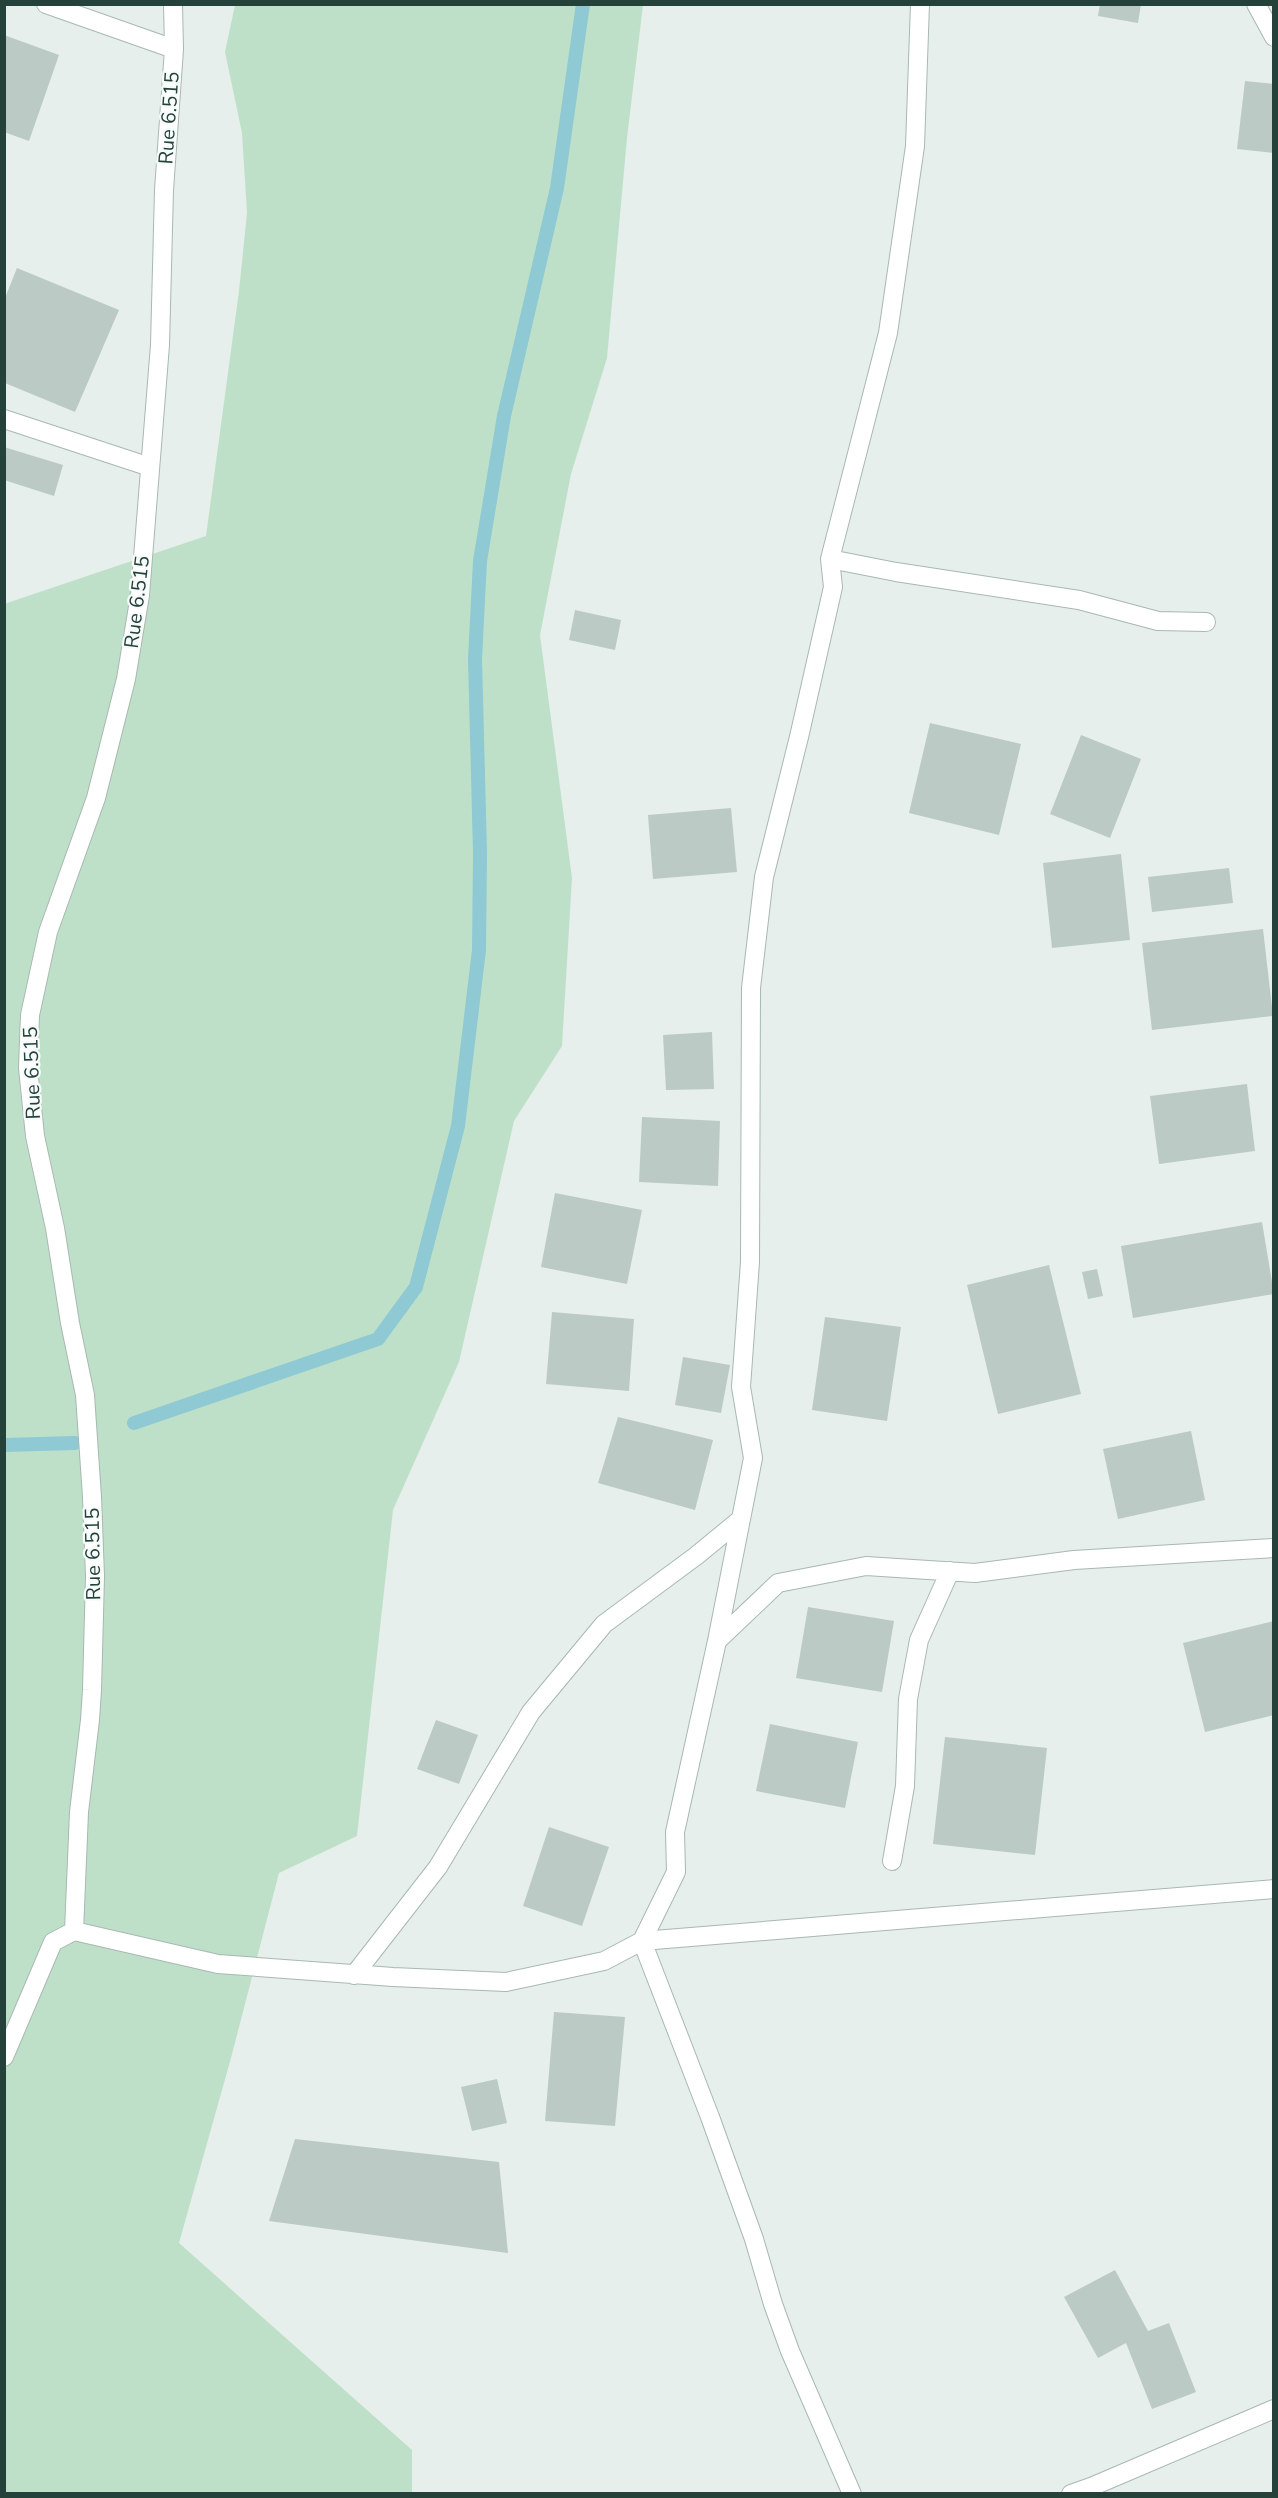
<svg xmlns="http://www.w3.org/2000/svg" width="1278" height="2498" viewBox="0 0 1278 2498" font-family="'Nunito Sans',sans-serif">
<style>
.green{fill:#bfe0c8}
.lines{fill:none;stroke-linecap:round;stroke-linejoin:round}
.stream{stroke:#8ec9d4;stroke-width:14}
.building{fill:#bbcac4}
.minor-casing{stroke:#a8b8b2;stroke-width:20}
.minor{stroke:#fff;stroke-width:18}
.labels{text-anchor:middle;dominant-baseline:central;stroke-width:4.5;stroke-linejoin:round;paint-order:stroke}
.street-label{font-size:20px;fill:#24423a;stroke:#f7fbf9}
</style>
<rect width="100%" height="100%" fill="#e6efeb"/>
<!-- green -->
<path class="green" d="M 235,5 L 643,5 L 627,138 L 607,358 L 571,474 L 540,635 L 572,878 L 562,1046 L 514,1121 L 459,1362 L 393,1510 L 357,1836 L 279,1873 L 231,2058 L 179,2243 L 412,2450 L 412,2493 L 5,2493 L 4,604 L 206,536 L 239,291 L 247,213 L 242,133 L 225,52 Z"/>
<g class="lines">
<!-- stream -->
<path class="stream" d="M 134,1423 L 378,1339 L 416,1287 L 458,1126 L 479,950 L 480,853 L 475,659 L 480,561 L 504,416 L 557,188 L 583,4
M 4,1445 L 75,1443"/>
</g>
<!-- building -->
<path class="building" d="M 1100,4 L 1141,4 L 1138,23 L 1098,16 Z
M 4,35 L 59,55 L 29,141 L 4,132 Z
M 1245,81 L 1274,84 L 1274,153 L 1237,149 Z
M 17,268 L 119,310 L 75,412 L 5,383 L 5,298 Z
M 4,447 L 63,465 L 54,496 L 4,480 Z
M 575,610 L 621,620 L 615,650 L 569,640 Z
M 930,723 L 1021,744 L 999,835 L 909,813 Z
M 1081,735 L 1141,759 L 1110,838 L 1050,814 Z
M 731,808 L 737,872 L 653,879 L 648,815 Z
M 1121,854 L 1130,940 L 1052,948 L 1043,863 Z
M 1229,868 L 1233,903 L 1152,912 L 1148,877 Z
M 1263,929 L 1273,1016 L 1152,1030 L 1142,943 Z
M 712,1032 L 714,1089 L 666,1090 L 663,1035 Z
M 1247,1084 L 1255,1151 L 1159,1164 L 1150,1096 Z
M 642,1117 L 720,1121 L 718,1186 L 639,1182 Z
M 555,1193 L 642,1210 L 627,1284 L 541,1267 Z
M 1262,1222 L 1274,1294 L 1133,1318 L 1121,1246 Z
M 1049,1265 L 1081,1394 L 998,1414 L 967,1285 Z
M 1097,1269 L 1103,1296 L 1088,1299 L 1082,1272 Z
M 552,1312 L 634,1319 L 629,1391 L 546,1384 Z
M 825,1317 L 901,1327 L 887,1421 L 812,1410 Z
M 683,1357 L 730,1365 L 721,1413 L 675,1405 Z
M 618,1417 L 713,1440 L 695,1510 L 598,1483 Z
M 1191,1431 L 1205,1500 L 1118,1519 L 1103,1449 Z
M 808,1607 L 894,1621 L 882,1692 L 796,1678 Z
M 1274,1621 L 1274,1715 L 1205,1732 L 1183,1643 Z
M 436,1720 L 478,1735 L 459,1784 L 417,1769 Z
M 770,1724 L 858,1742 L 845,1808 L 756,1791 Z
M 945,1737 L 1047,1748 L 1035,1855 L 933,1844 Z
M 549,1827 L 609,1847 L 582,1926 L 523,1906 Z
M 554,2012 L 625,2017 L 615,2126 L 545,2121 Z
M 497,2079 L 507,2123 L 472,2131 L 461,2087 Z
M 295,2139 L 499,2162 L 508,2253 L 269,2221 Z
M 1115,2270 L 1148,2331 L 1169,2323 L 1196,2392 L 1152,2409 L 1126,2343 L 1098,2358 L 1064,2297 Z"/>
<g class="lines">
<defs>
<path id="minor" d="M 46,4 L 174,49
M 1256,4 L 1274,37
M 4,419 L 150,467
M 830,559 L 896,572 L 1079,600 L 1158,621 L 1206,622
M 717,1641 L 778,1583 L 866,1566 L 975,1573 L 1074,1560 L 1274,1548
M 892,1861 L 905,1786 L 908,1699 L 919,1640 L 950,1571
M 74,1931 L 218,1964 L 393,1977 L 506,1982 L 604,1961 L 642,1941 L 1274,1889
M 354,1975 L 438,1867 L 531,1712 L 604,1624 L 696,1556 L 741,1519
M 4,2057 L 53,1942 L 74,1931 L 79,1812 L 90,1720 L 92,1690 L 95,1576 L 92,1497 L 85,1395 L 70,1323 L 55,1228 L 35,1136 L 28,1068 L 30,1015 L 48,932 L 96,798 L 126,679 L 140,595 L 160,345 L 164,190 L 174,49 L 173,4
M 852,2494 L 790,2351 L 773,2304 L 754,2239 L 710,2117 L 642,1941 L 676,1872 L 675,1832 L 717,1641 L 753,1458 L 741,1387 L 750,1262 L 751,988 L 764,877 L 799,737 L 833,587 L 830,559 L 888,333 L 915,146 L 920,4
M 1071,2494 L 1091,2487 L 1274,2409"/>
</defs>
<!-- minor casing -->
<use href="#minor" class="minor-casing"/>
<!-- minor -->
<use href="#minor" class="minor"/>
</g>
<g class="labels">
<!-- street labels -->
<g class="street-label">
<text transform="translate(169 118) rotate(-86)">Rue 6.515</text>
<text transform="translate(137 602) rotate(-83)">Rue 6.515</text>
<text transform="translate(32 1073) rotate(-92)">Rue 6.515</text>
<text transform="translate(93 1554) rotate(-91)">Rue 6.515</text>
</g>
</g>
<!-- border -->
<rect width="1278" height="2498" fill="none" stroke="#24423a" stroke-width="12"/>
</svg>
